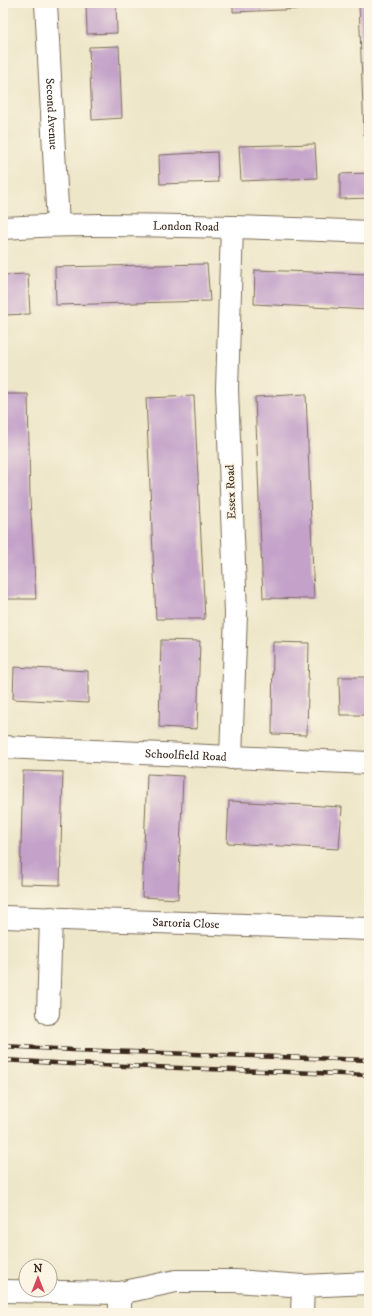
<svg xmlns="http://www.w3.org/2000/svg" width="372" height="1316" viewBox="0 0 372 1316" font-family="'IM FELL DW Pica',serif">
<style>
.building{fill:#c3a1c9}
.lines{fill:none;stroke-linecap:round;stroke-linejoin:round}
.minor-casing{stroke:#7a6c5a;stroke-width:24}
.minor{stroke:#fff;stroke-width:22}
.rail-casing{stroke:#3b2a1e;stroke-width:4.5}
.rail{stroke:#fcf5e5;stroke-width:3;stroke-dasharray:9;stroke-linecap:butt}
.labels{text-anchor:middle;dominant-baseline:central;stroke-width:3.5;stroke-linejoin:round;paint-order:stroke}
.street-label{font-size:12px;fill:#3b2a1e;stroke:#fcf5e5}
</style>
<rect width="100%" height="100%" fill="#fcf5e5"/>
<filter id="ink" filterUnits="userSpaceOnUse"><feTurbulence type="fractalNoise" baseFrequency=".025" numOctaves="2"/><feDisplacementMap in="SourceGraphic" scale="8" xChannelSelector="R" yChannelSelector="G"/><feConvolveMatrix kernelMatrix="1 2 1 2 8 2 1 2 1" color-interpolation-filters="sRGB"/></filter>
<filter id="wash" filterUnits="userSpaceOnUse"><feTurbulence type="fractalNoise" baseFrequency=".012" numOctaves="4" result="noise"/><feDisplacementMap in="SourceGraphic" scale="16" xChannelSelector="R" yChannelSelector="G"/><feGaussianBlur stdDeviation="0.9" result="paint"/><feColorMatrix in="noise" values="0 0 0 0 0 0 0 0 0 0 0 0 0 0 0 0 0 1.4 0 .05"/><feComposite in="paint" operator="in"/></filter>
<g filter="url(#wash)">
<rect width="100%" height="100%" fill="#eee6c8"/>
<g id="blocks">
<!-- building -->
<path class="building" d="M 86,3 L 116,3 L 117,33 L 87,34 Z
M 233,3 L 305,3 L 305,9 L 233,12 Z
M 359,3 L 369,3 L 369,135 L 364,135 Z
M 119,46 L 122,118 L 92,120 L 89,47 Z
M 315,144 L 317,178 L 241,181 L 239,146 Z
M 217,152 L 218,182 L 160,184 L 159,155 Z
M 369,173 L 369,198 L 340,199 L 340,174 Z
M 207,264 L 210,301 L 56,305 L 55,267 Z
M 255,270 L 369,274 L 369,310 L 254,304 Z
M 28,274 L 30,314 L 3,315 L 3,275 Z
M 3,394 L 28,394 L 30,499 L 36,599 L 3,599 Z
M 306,394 L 314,599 L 263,598 L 255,397 Z
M 194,396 L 205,619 L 156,619 L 146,398 Z
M 161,640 L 200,641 L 197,729 L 159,727 Z
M 273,642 L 309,643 L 307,735 L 272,734 Z
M 14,667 L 88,671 L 88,703 L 13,699 Z
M 339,677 L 369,677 L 369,715 L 340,715 Z
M 23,771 L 63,772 L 60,885 L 20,884 Z
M 147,774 L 183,776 L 178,899 L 142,897 Z
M 229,801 L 342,807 L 339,849 L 227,843 Z"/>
</g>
</g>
<g filter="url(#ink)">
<use href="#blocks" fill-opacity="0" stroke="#7a6c5a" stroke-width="1"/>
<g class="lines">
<defs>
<g id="minor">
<path id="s1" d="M 46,3 L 58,225"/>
<path id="s2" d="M 3,228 C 63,224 122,225 181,226 C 244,227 307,229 369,232"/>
<path id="s3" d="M 3,747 L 369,763"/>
<path d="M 231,758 L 236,613 L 227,389 L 232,227"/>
<path id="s4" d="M 3,917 L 369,929"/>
<path d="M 48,1013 L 51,918"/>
<path d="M 3,1291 L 120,1293"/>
<path d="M 120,1313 L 120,1293 L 176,1281 L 236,1281 L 303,1286"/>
<path d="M 302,1313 L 303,1286 L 369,1283"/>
</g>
</defs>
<!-- minor casing -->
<use href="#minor" class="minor-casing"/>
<!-- minor -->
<use href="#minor" class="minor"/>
<defs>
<path id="rail" d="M 3,1046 L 73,1050 L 369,1060
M 3,1060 L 72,1064 L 369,1075"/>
</defs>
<!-- rail casing -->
<use href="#rail" class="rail-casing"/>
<!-- rail -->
<use href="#rail" class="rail"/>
</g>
</g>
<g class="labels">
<!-- street labels -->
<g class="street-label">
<text stroke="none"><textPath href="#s1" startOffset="111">Second Avenue</textPath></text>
<text stroke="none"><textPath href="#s2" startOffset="183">London Road</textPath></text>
<text transform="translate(231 492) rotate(-92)">Essex Road</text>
<text stroke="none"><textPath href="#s3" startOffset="183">Schoolfield Road</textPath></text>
<text stroke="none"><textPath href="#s4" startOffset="183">Sartoria Close</textPath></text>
</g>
</g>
<!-- margin -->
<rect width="372" height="1316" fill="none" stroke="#fcf5e5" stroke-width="16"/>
<!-- north arrow -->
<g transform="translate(38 1278)"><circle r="19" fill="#fcf5e5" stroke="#afa495"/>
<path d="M0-3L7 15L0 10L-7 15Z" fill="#d1495b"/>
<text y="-6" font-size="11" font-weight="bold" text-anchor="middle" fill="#3b2a1e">N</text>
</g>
</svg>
